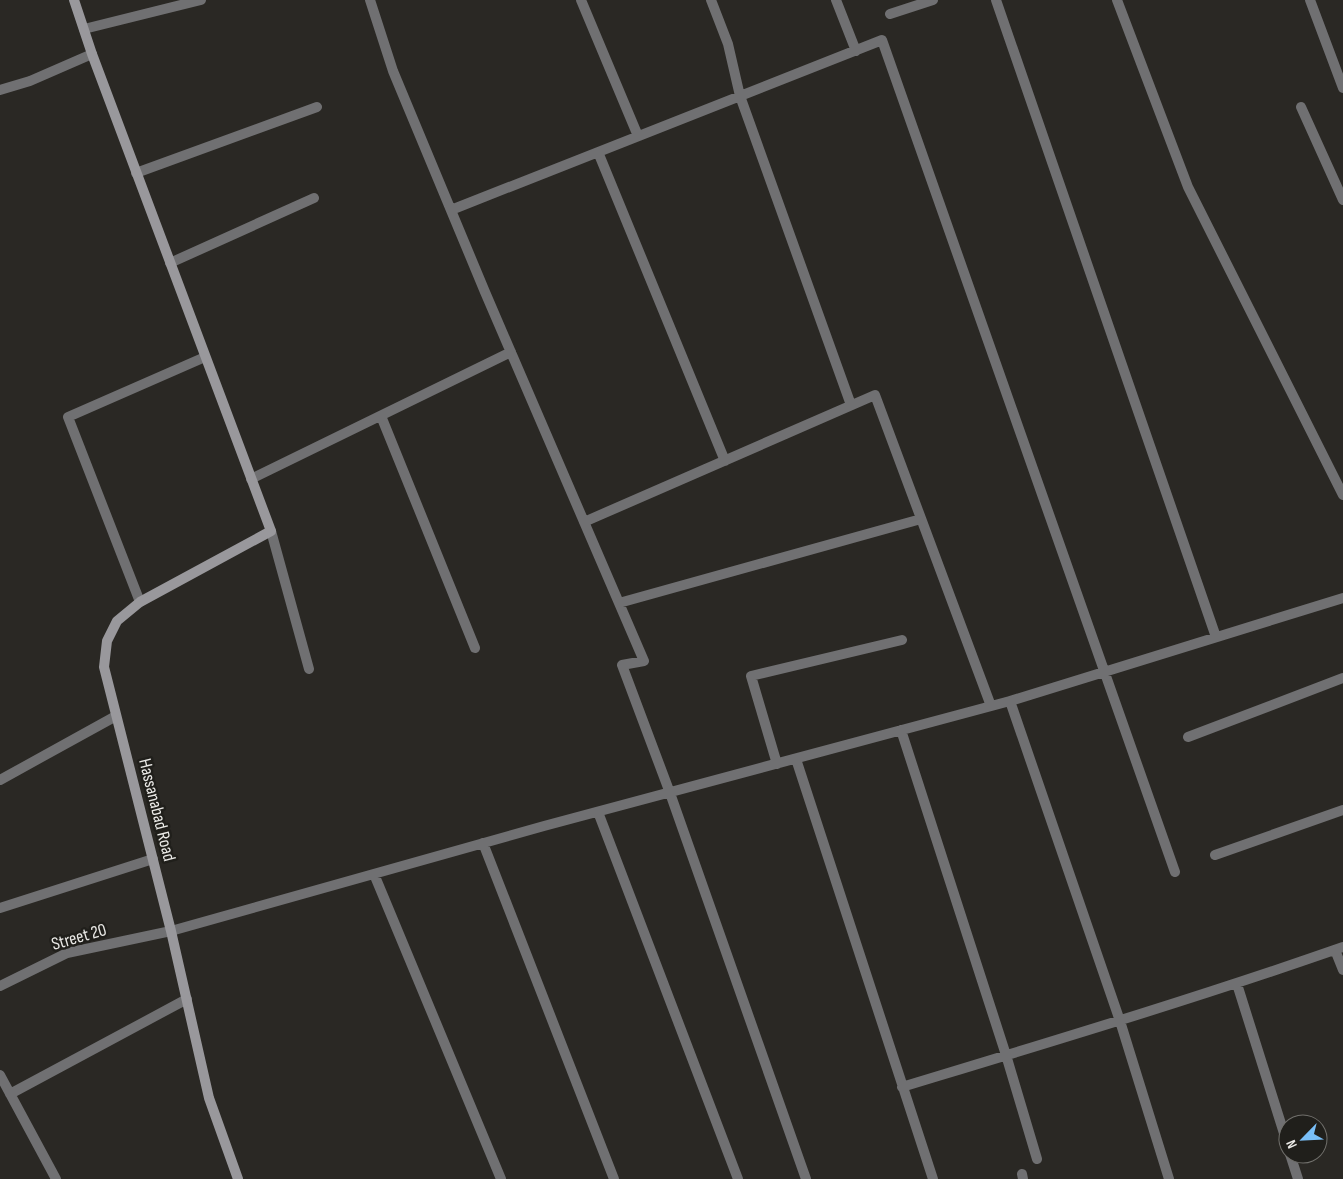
<svg xmlns="http://www.w3.org/2000/svg" width="1343" height="1179" viewBox="0 0 1343 1179" font-family="'Sofia Sans Condensed',sans-serif">
<style>
.lines{fill:none;stroke-linecap:round;stroke-linejoin:round}
.street{stroke:#707072;stroke-width:10}
.secondary{stroke:#99989c;stroke-width:10}
.labels{text-anchor:middle;dominant-baseline:central;stroke-width:5;stroke-linejoin:round;paint-order:stroke}
.street-label{font-size:18px;fill:#eae9e6;stroke:#201f1b}
</style>
<rect width="100%" height="100%" fill="#2a2824"/>
<g class="lines">
<!-- street -->
<path class="street" d="M 370,0 L 393,71 L 485,292 L 644,661 L 622,665 L 670,793 L 806,1179
M 581,0 L 638,136
M 711,0 L 728,44 L 740,96 L 851,405
M 836,0 L 856,51
M 996,0 L 1216,637
M 1117,0 L 1188,187 L 1343,495
M 1310,0 L 1343,88
M 890,14 L 933,0
M 84,29 L 201,0
M 0,90 L 30,81 L 92,54
M 1301,107 L 1343,200
M 598,152 L 725,461
M 136,173 L 317,107
M 451,210 L 882,40 L 1175,872
M 170,263 L 314,198
M 381,416 L 475,648
M 251,479 L 511,352
M 584,522 L 875,395 L 991,706
M 271,531 L 309,669
M 140,602 L 68,417 L 205,357
M 619,603 L 921,519
M 1010,701 L 1120,1021 L 1169,1179
M 901,730 L 1006,1055 L 1037,1159
M 1188,737 L 1343,678
M 796,759 L 933,1179
M 777,764 L 751,676 L 902,640
M 0,780 L 116,716
M 598,812 L 738,1179
M 483,843 L 614,1179
M 1215,855 L 1343,810
M 374,874 L 501,1179
M 0,908 L 153,859
M 1335,950 L 1343,970
M 1237,984 L 1288,1146
M 0,986 L 67,953 L 171,931 L 544,826 L 1010,701 L 1343,598
M 0,1075 L 56,1179
M 902,1087 C 1050,1042 1197,998 1343,947
M 10,1094 L 187,999
M 1290,1154 L 1298,1179
M 1022,1174 L 1023,1179"/>
<!-- secondary -->
<path class="secondary" d="M 74,0 L 92,54 L 271,531 L 140,602 L 117,621 L 107,641 L 104,667 L 171,931 L 209,1098 L 238,1179"/>
</g>
<g class="labels">
<!-- street labels -->
<g class="street-label">
<text transform="translate(157 810) rotate(76)">Hassanabad Road</text>
<text transform="translate(79 937) rotate(-16)">Street 20</text>
</g>
</g>
<!-- north arrow -->
<g transform="translate(1303 1139) rotate(246)"><circle r="24" fill="#201f1b" stroke="#71706c"/>
<path d="M0-4L9 19L0 12L-9 19Z" fill="#79bff8"/>
<text y="-8" font-size="14" font-weight="bold" text-anchor="middle" fill="#eae9e6">N</text>
</g>
</svg>
